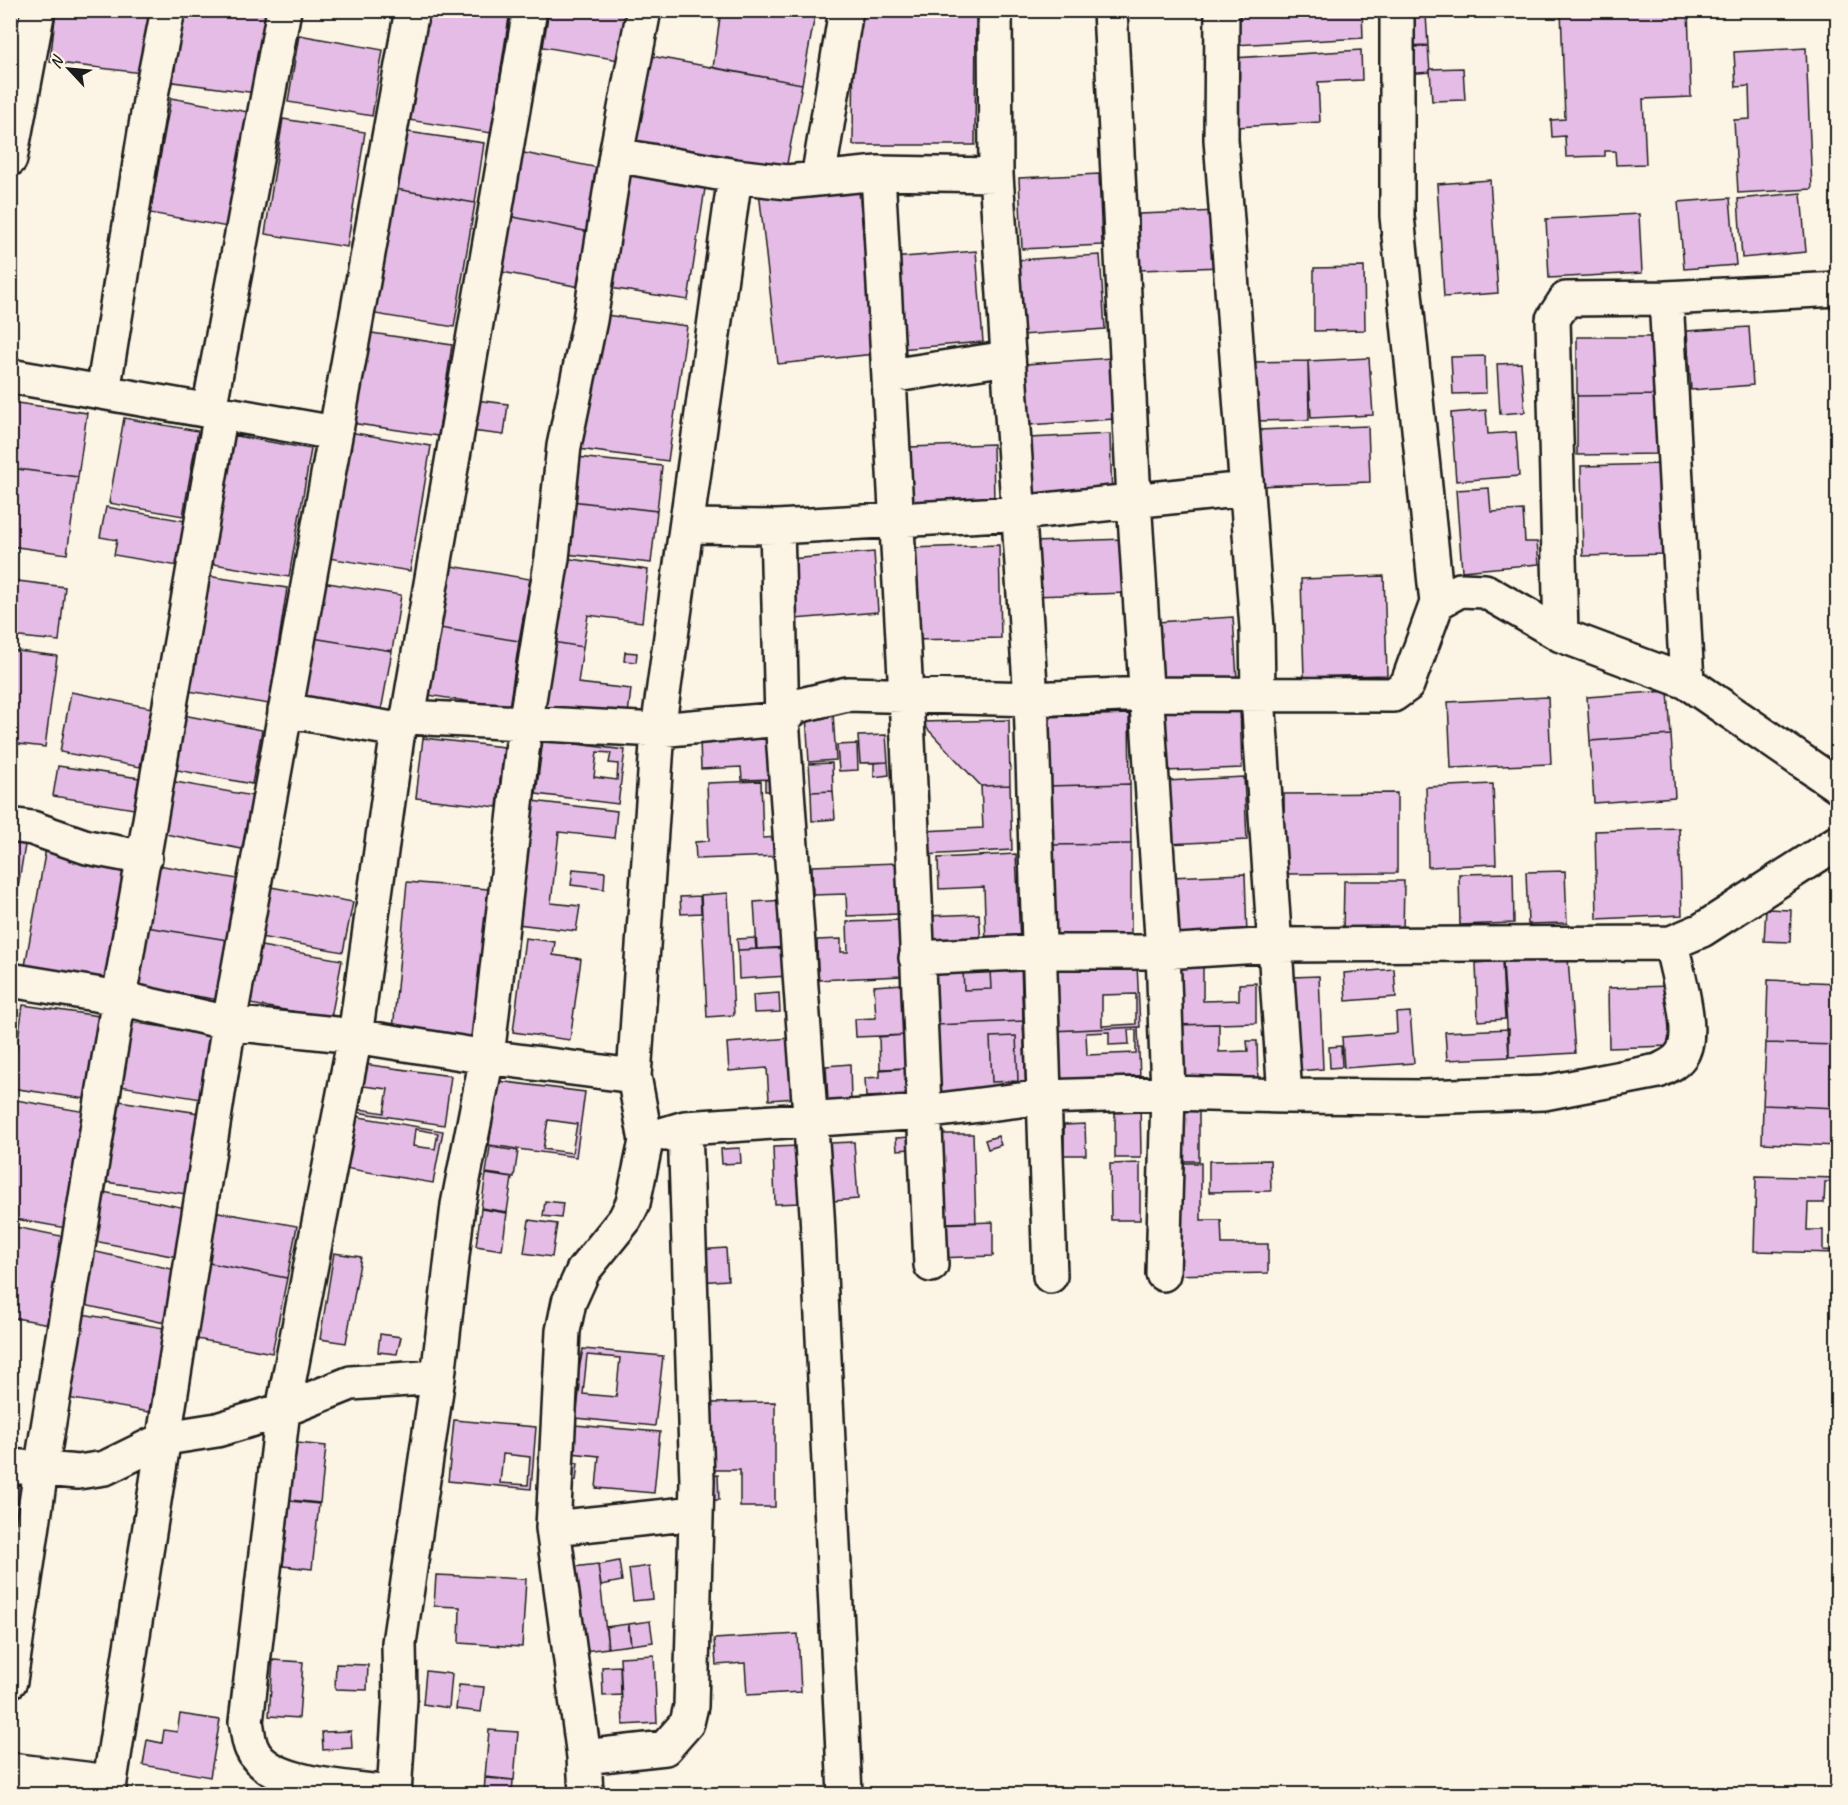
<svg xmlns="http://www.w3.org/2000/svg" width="1848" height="1805" viewBox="0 0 1848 1805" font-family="Caveat,sans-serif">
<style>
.building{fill:#e4bce5;stroke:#1c1c1c;stroke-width:1.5;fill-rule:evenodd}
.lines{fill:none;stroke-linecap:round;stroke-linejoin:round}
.minor-casing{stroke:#1c1c1c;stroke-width:38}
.minor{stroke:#fcf5e5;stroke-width:33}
</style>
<rect width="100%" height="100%" fill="#fcf5e5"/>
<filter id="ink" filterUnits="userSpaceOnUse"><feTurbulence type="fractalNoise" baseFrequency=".0167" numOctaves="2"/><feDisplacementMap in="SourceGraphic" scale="12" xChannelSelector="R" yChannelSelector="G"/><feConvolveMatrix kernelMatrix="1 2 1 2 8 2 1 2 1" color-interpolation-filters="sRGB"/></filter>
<g filter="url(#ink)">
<!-- building -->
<path class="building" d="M 56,10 L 150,10 L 142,73 L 50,62 Z
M 183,10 L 268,10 L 256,93 L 173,82 Z
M 420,10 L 465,10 L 509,17 L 491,133 L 402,119 Z
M 549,10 L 628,10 L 619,60 L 543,47 Z
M 721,10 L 816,10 L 802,84 L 713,68 Z
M 854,10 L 976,10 L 975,145 L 853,145 Z
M 1232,10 L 1362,10 L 1363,38 L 1234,45 Z
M 1561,10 L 1688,10 L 1691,97 L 1643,99 L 1646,164 L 1616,165 L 1615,151 L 1605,151 L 1605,156 L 1566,157 L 1565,136 L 1552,137 L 1551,120 L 1565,119 Z
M 1426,15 L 1428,45 L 1405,46 L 1404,16 Z
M 299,35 L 383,50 L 372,116 L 288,102 Z
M 1428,46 L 1430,72 L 1406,74 L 1403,48 Z
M 1806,48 L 1812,189 L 1738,193 L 1734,120 L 1750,119 L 1749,86 L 1736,87 L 1734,52 Z
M 1361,50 L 1362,80 L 1318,82 L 1320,122 L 1237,127 L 1233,58 Z
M 651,56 L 802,84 L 786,169 L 635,141 Z
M 1463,68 L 1465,100 L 1432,101 L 1430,69 Z
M 171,98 L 254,113 L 233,228 L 150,213 Z
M 283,119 L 365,132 L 347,247 L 265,234 Z
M 401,131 L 484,143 L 475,203 L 390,188 Z
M 519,152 L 609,170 L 595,233 L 508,216 Z
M 627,170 L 706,182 L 688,300 L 610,288 Z
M 1099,174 L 1102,245 L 1022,249 L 1019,178 Z
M 1490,180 L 1498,293 L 1444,297 L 1437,184 Z
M 858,181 L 875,354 L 778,364 L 759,191 Z
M 390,188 L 475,203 L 454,327 L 369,313 Z
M 1801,193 L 1806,252 L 1742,258 L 1738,199 Z
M 1730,198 L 1736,265 L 1684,269 L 1678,202 Z
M 1220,211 L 1222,267 L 1140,270 L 1139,214 Z
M 1639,214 L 1642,273 L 1549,278 L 1546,219 Z
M 508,216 L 595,233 L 585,288 L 497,271 Z
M 976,251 L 983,342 L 899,349 L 892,258 Z
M 1100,255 L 1105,329 L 1022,335 L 1016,260 Z
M 1364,267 L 1365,330 L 1314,331 L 1314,268 Z
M 598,314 L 687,326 L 668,461 L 579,449 Z
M 1749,327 L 1753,385 L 1691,390 L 1687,331 Z
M 365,332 L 452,345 L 438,436 L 351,423 Z
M 1577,337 L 1662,337 L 1662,395 L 1577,396 Z
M 1485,356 L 1486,393 L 1453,394 L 1451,357 Z
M 1111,358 L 1114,419 L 1029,425 L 1026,364 Z
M 1369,358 L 1373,415 L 1311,418 L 1308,361 Z
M 1308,361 L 1309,420 L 1253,421 L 1252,362 Z
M 1521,363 L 1525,412 L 1500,414 L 1497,364 Z
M 1662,395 L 1662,454 L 1577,455 L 1577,396 Z
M 475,400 L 508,404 L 504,435 L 471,431 Z
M 10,402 L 87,413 L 78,477 L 10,468 Z
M 1486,410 L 1488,434 L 1516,432 L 1519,476 L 1456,481 L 1451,413 Z
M 124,418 L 198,431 L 183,516 L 109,503 Z
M 1368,426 L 1370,482 L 1259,486 L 1257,430 Z
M 349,432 L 431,446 L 410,571 L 328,558 Z
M 1110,434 L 1112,498 L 1031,502 L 1029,438 Z
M 230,435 L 311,449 L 289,577 L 208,563 Z
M 993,444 L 994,505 L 911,507 L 909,447 Z
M 577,457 L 662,466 L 657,511 L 571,501 Z
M 1662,464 L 1664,554 L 1583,556 L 1581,466 Z
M 10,468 L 78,477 L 67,554 L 10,546 Z
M 1489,488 L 1491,512 L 1523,510 L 1525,542 L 1537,542 L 1539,564 L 1462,571 L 1456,490 Z
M 571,501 L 657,511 L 651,563 L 566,554 Z
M 106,507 L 186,521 L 178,566 L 114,555 L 117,540 L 100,537 Z
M 1126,539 L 1127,593 L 1033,596 L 1032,542 Z
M 999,545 L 1001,638 L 913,640 L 910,548 Z
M 874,552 L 878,612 L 795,619 L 790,559 Z
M 564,558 L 648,570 L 642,622 L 588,615 L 583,647 L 553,642 Z
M 451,566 L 530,579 L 519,641 L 440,628 Z
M 207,576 L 287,588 L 269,704 L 188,691 Z
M 1384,576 L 1387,675 L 1304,677 L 1301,579 Z
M 10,580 L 65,587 L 59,641 L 10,636 Z
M 322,582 L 401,595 L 392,651 L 313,638 Z
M 1233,617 L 1237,679 L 1160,683 L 1157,622 Z
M 440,628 L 519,641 L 509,708 L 428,695 Z
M 313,638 L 392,651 L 381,711 L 303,698 Z
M 553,642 L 583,647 L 578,683 L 631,689 L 627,723 L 545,712 Z
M 10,650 L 57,656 L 45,747 L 10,743 Z
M 625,652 L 637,653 L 636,662 L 624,661 Z
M 1668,691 L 1671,735 L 1590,741 L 1587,697 Z
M 71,692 L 152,708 L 140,767 L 60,752 Z
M 1548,697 L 1551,764 L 1451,768 L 1448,702 Z
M 1240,709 L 1242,768 L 1165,771 L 1163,712 Z
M 833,713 L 836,760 L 809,762 L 806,715 Z
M 1129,714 L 1130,784 L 1046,786 L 1044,717 Z
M 183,715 L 262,730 L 252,784 L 172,769 Z
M 1009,720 L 1010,785 L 981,786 L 921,722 Z
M 886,735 L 888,762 L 860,763 L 858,736 Z
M 1671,735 L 1675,797 L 1594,803 L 1590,741 Z
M 423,738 L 504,747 L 497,807 L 416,798 Z
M 774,738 L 775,779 L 742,780 L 741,767 L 701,769 L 700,740 Z
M 543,740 L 625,750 L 618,804 L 536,794 ZM 597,752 L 611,753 L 609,763 L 618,764 L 617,780 L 594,777 Z
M 857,744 L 858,770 L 839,771 L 837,745 Z
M 888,762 L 889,775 L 874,777 L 874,763 Z
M 832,763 L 833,791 L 811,792 L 809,764 Z
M 58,766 L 139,778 L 134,809 L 53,796 Z
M 1244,777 L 1247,840 L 1168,844 L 1166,781 Z
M 774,779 L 775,791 L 765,791 L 765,780 Z
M 170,781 L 253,796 L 242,849 L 160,833 Z
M 761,781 L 763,838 L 779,837 L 780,856 L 696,859 L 695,842 L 709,841 L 707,783 Z
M 1130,784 L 1131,844 L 1049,845 L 1046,786 Z
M 1493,784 L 1496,864 L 1428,867 L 1426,787 Z
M 1010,785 L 1012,850 L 924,855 L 923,831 L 983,828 L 981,786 Z
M 833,791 L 835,819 L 812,821 L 811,792 Z
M 1397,793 L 1397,873 L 1284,874 L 1284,794 Z
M 532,801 L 617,811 L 614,838 L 559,832 L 551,903 L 580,906 L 576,931 L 517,924 Z
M 1679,828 L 1682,915 L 1597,919 L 1595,831 Z
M 10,842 L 25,845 L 15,905 L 10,905 Z
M 1131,844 L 1131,939 L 1049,939 L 1049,845 Z
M 46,848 L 128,862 L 107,981 L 25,966 Z
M 1016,854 L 1020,942 L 986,944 L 984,887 L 939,889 L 938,858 Z
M 898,863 L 899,914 L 847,916 L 846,894 L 813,895 L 812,866 Z
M 158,865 L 238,879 L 228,940 L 146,927 Z
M 573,869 L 605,872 L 604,889 L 571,885 Z
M 1565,871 L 1567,923 L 1528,924 L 1526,872 Z
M 1513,873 L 1514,923 L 1460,925 L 1459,874 Z
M 1245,874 L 1247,937 L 1171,940 L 1169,877 Z
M 1344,881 L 1404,881 L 1403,934 L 1343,933 Z
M 407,882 L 488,889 L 474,1037 L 393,1030 Z
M 271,887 L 353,902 L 343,952 L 260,937 Z
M 728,893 L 734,1015 L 707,1017 L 701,895 Z
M 700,896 L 701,913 L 681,914 L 680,897 Z
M 784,900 L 787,947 L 757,949 L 754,902 Z
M 1766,909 L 1791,910 L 1790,942 L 1764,941 Z
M 979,914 L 981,944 L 928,947 L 926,916 Z
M 899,920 L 902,976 L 818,980 L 817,940 L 841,939 L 841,952 L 848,952 L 847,922 Z
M 146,927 L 228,940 L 219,1000 L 136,986 Z
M 525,938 L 555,942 L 553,955 L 581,959 L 570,1040 L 513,1032 Z
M 755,938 L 756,949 L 738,950 L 737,939 Z
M 261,946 L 342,960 L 331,1018 L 250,1004 Z
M 787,948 L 788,976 L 739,979 L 738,950 Z
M 1568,958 L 1575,1053 L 1509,1057 L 1503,962 Z
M 1502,961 L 1505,1019 L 1478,1021 L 1476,963 Z
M 1021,965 L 1023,1021 L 936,1025 L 934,969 ZM 990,970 L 991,989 L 964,990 L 963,971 Z
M 1137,965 L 1140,1027 L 1050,1031 L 1048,969 ZM 1136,994 L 1136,1024 L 1102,1026 L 1102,995 Z
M 1203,967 L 1203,1001 L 1239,1000 L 1239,984 L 1256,983 L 1256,1023 L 1174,1025 L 1173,968 Z
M 1394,969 L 1396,997 L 1346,1001 L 1344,973 Z
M 990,970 L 991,989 L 964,990 L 963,971 Z
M 1319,976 L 1323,1069 L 1296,1071 L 1292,977 Z
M 1768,980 L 1838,983 L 1838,1045 L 1766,1043 Z
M 903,984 L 905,1035 L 856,1037 L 855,1019 L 876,1018 L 874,986 Z
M 1669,986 L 1670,1046 L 1609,1048 L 1608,988 Z
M 779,993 L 780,1012 L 754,1013 L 753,995 Z
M 23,1005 L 99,1016 L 86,1099 L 11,1088 Z
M 1410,1012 L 1414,1063 L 1344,1068 L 1342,1037 L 1397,1033 L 1396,1013 Z
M 1023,1021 L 1026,1091 L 938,1095 L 936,1025 ZM 1016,1036 L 1018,1081 L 992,1082 L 990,1037 Z
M 130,1022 L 211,1034 L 201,1099 L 120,1086 Z
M 1219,1024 L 1219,1052 L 1248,1051 L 1247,1041 L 1257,1041 L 1258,1081 L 1176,1083 L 1174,1025 Z
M 1138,1027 L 1140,1079 L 1055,1084 L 1053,1031 ZM 1128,1030 L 1136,1030 L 1136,1053 L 1087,1055 L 1086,1033 L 1109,1032 L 1109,1045 L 1129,1044 Z
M 1509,1029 L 1509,1057 L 1447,1060 L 1445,1032 Z
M 905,1035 L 907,1068 L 880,1069 L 879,1037 Z
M 1016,1036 L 1018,1081 L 992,1082 L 990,1037 Z
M 791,1038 L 796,1098 L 769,1100 L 767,1068 L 729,1071 L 727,1043 Z
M 1766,1043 L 1838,1045 L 1838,1108 L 1763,1105 Z
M 1341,1046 L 1342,1067 L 1330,1068 L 1329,1047 Z
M 363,1064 L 451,1076 L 444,1125 L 356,1112 ZM 363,1086 L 388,1089 L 384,1113 L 360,1109 Z
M 850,1064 L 851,1100 L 828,1101 L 826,1066 Z
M 908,1068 L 909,1095 L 866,1097 L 865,1078 L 880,1077 L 880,1070 Z
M 498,1081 L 585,1092 L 576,1157 L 489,1145 ZM 548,1120 L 577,1124 L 572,1153 L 543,1149 Z
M 10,1099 L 86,1112 L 66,1228 L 10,1218 Z
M 1140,1099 L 1141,1158 L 1115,1158 L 1115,1100 Z
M 119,1101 L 199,1113 L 186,1194 L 106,1182 Z
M 1763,1105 L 1838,1108 L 1838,1146 L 1762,1143 Z
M 1170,1110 L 1199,1110 L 1199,1161 L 1170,1161 Z
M 353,1116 L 443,1131 L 433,1183 L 344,1168 ZM 415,1129 L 438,1133 L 435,1149 L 413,1146 Z
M 1085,1124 L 1086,1155 L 1064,1155 L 1064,1125 Z
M 942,1134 L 973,1134 L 976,1222 L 945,1223 Z
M 998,1136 L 1001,1145 L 988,1149 L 985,1140 Z
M 911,1137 L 911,1149 L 897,1150 L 896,1138 Z
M 854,1142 L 858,1199 L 833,1201 L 830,1143 Z
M 799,1146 L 801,1203 L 775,1204 L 773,1147 Z
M 490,1147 L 518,1151 L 514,1177 L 486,1173 Z
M 740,1148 L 741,1163 L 722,1164 L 721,1149 Z
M 1270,1160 L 1271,1191 L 1209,1192 L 1209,1161 Z
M 1140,1163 L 1140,1220 L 1111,1220 L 1110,1164 Z
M 1169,1163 L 1201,1163 L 1201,1220 L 1221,1220 L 1222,1244 L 1268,1244 L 1268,1273 L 1168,1275 Z
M 486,1174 L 512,1178 L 507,1212 L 481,1208 Z
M 1756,1176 L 1838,1178 L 1838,1182 L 1825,1182 L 1824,1203 L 1808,1203 L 1807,1230 L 1823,1230 L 1823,1250 L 1838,1251 L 1838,1253 L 1754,1251 Z
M 103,1192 L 186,1208 L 177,1257 L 94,1241 Z
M 545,1201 L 563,1203 L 561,1218 L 543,1216 Z
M 481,1209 L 507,1213 L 502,1250 L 476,1246 Z
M 213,1211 L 297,1226 L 287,1278 L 204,1262 Z
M 529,1220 L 557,1224 L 552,1257 L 524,1253 Z
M 993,1222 L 993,1256 L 937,1258 L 937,1224 Z
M 10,1226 L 66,1237 L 49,1324 L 10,1317 Z
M 726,1248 L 728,1280 L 699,1282 L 697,1250 Z
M 92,1251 L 176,1270 L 165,1323 L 80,1304 Z
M 334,1253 L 361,1257 L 346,1343 L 320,1339 Z
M 204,1262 L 287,1278 L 272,1353 L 191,1338 Z
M 82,1314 L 164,1328 L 149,1412 L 67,1398 Z
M 380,1334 L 401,1337 L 397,1354 L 378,1352 Z
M 583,1349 L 663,1356 L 655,1426 L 576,1418 L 580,1385 L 576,1384 ZM 587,1355 L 620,1358 L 616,1397 L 583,1394 Z
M 775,1402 L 775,1507 L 740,1507 L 740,1470 L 709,1470 L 709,1403 Z
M 454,1420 L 536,1427 L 531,1489 L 448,1481 ZM 503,1454 L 530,1457 L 528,1485 L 500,1483 Z
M 574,1425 L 660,1432 L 654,1493 L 596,1488 L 599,1456 L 571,1453 Z
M 297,1443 L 326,1446 L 320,1503 L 290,1500 Z
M 567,1462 L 578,1463 L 576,1481 L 566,1480 Z
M 718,1475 L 719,1500 L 705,1500 L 705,1476 Z
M 10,1484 L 28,1487 L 18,1547 L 10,1546 Z
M 290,1501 L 319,1504 L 312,1569 L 283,1566 Z
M 619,1561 L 622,1581 L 601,1585 L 598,1565 Z
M 598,1564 L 608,1648 L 584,1651 L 573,1567 Z
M 649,1566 L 653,1599 L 633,1601 L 629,1569 Z
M 436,1575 L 526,1579 L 522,1647 L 459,1643 L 460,1607 L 434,1606 Z
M 650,1621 L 653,1642 L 631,1645 L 629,1624 Z
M 628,1624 L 631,1645 L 608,1648 L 606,1627 Z
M 798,1634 L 801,1692 L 747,1695 L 745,1663 L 716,1665 L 714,1639 Z
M 654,1655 L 657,1723 L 623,1725 L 620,1657 Z
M 273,1660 L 303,1662 L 299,1718 L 269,1716 Z
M 336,1664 L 368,1665 L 367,1690 L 335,1689 Z
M 620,1666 L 621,1695 L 603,1696 L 602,1667 Z
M 426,1671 L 452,1674 L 449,1708 L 423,1704 Z
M 459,1685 L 484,1687 L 481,1712 L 456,1709 Z
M 180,1714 L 220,1720 L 210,1777 L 143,1765 L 147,1740 L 162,1743 L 164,1730 L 177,1732 Z
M 489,1730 L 518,1732 L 514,1780 L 485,1777 Z
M 351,1731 L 352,1748 L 323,1750 L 322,1732 Z
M 485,1778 L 513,1780 L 512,1794 L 484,1794 Z"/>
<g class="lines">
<defs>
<path id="minor" d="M 995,10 L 996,175 L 1031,699 L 1050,1276
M 1110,10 L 1134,500 L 1163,952 L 1168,1093 L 1163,1274
M 1222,10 L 1221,139 L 1257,628 L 1258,696 L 1285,1096 L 1422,1097 L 1544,1093 L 1658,1071 C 1666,1067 1675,1064 1681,1055 C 1697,1034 1676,969 1671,943
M 616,155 L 735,176 L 787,182 L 878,173 L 996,175
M 10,159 L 38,10
M 878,173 L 906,695 L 931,1265
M 818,179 L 846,10
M 1666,298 L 1687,682
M 10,376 L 335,433
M 889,376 L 1008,358
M 103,392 L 151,95 L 168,10
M 209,410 L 284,10
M 687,526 L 777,527 L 1018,513 L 1246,489
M 777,527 L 782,719 L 817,1213 L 845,1794
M 1437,603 L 1460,590 L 1485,591 L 1561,635 L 1687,682 L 1838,786
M 1561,635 L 1553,319 L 1566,299 L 1666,298 L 1838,289
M 285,710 L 398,730
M 408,717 L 658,730 L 782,719 L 797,706 L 847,694 L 1031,699 L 1145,694 L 1393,695 L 1407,685 L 1437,603 L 1397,216 L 1397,10
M 10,825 L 32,828 L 87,847 L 145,858
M 916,958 L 1038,952 L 1163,952 L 1275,945 L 1671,943 L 1702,930 L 1838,842
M 10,980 L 119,998 L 229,1023 L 355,1036 L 487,1057 L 634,1076
M 665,1134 L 685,1128 L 923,1112 L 1044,1097 L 1168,1093 L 1285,1096
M 10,1466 L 78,1472 L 105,1468 L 166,1438 L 217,1430 L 283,1410 L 351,1383 L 438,1377
M 553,1528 L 696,1513
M 10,1681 L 41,1470 L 119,998 L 221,412
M 584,1757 L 665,1748 L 687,1723 L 691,1706 L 697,1480 L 685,1128
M 10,1770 L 110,1782
M 108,1794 L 229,1023 L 412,10
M 394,1794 C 357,1787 269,1788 252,1749 C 248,1741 248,1730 246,1722 L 283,1410 L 355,1036 L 398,730 L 408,717 L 530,10
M 394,1794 L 400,1699 L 399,1643 L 438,1377 L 458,1205 L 487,1057 L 525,725 L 552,558 L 564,446 L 590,320 L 616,155 L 644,10
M 586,1794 L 584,1757 L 553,1528 L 563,1331 L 569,1302 L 583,1271 L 625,1219 L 633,1203 L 646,1141 L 634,1076 L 658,730 L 735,176"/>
</defs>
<!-- minor casing -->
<use href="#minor" class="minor-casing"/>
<!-- minor -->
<use href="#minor" class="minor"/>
</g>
</g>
<!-- margin -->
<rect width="1848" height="1805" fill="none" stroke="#fcf5e5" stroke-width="36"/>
<rect x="18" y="18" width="1812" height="1769" fill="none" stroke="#1c1c1c" stroke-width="2" filter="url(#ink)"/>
<!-- north arrow -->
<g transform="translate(69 69) rotate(296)" stroke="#fcf5e5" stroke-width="4.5" paint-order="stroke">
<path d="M0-4.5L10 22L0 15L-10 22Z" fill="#1c1c1c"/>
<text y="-9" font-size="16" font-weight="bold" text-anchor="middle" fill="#1c1c1c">N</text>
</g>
</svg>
